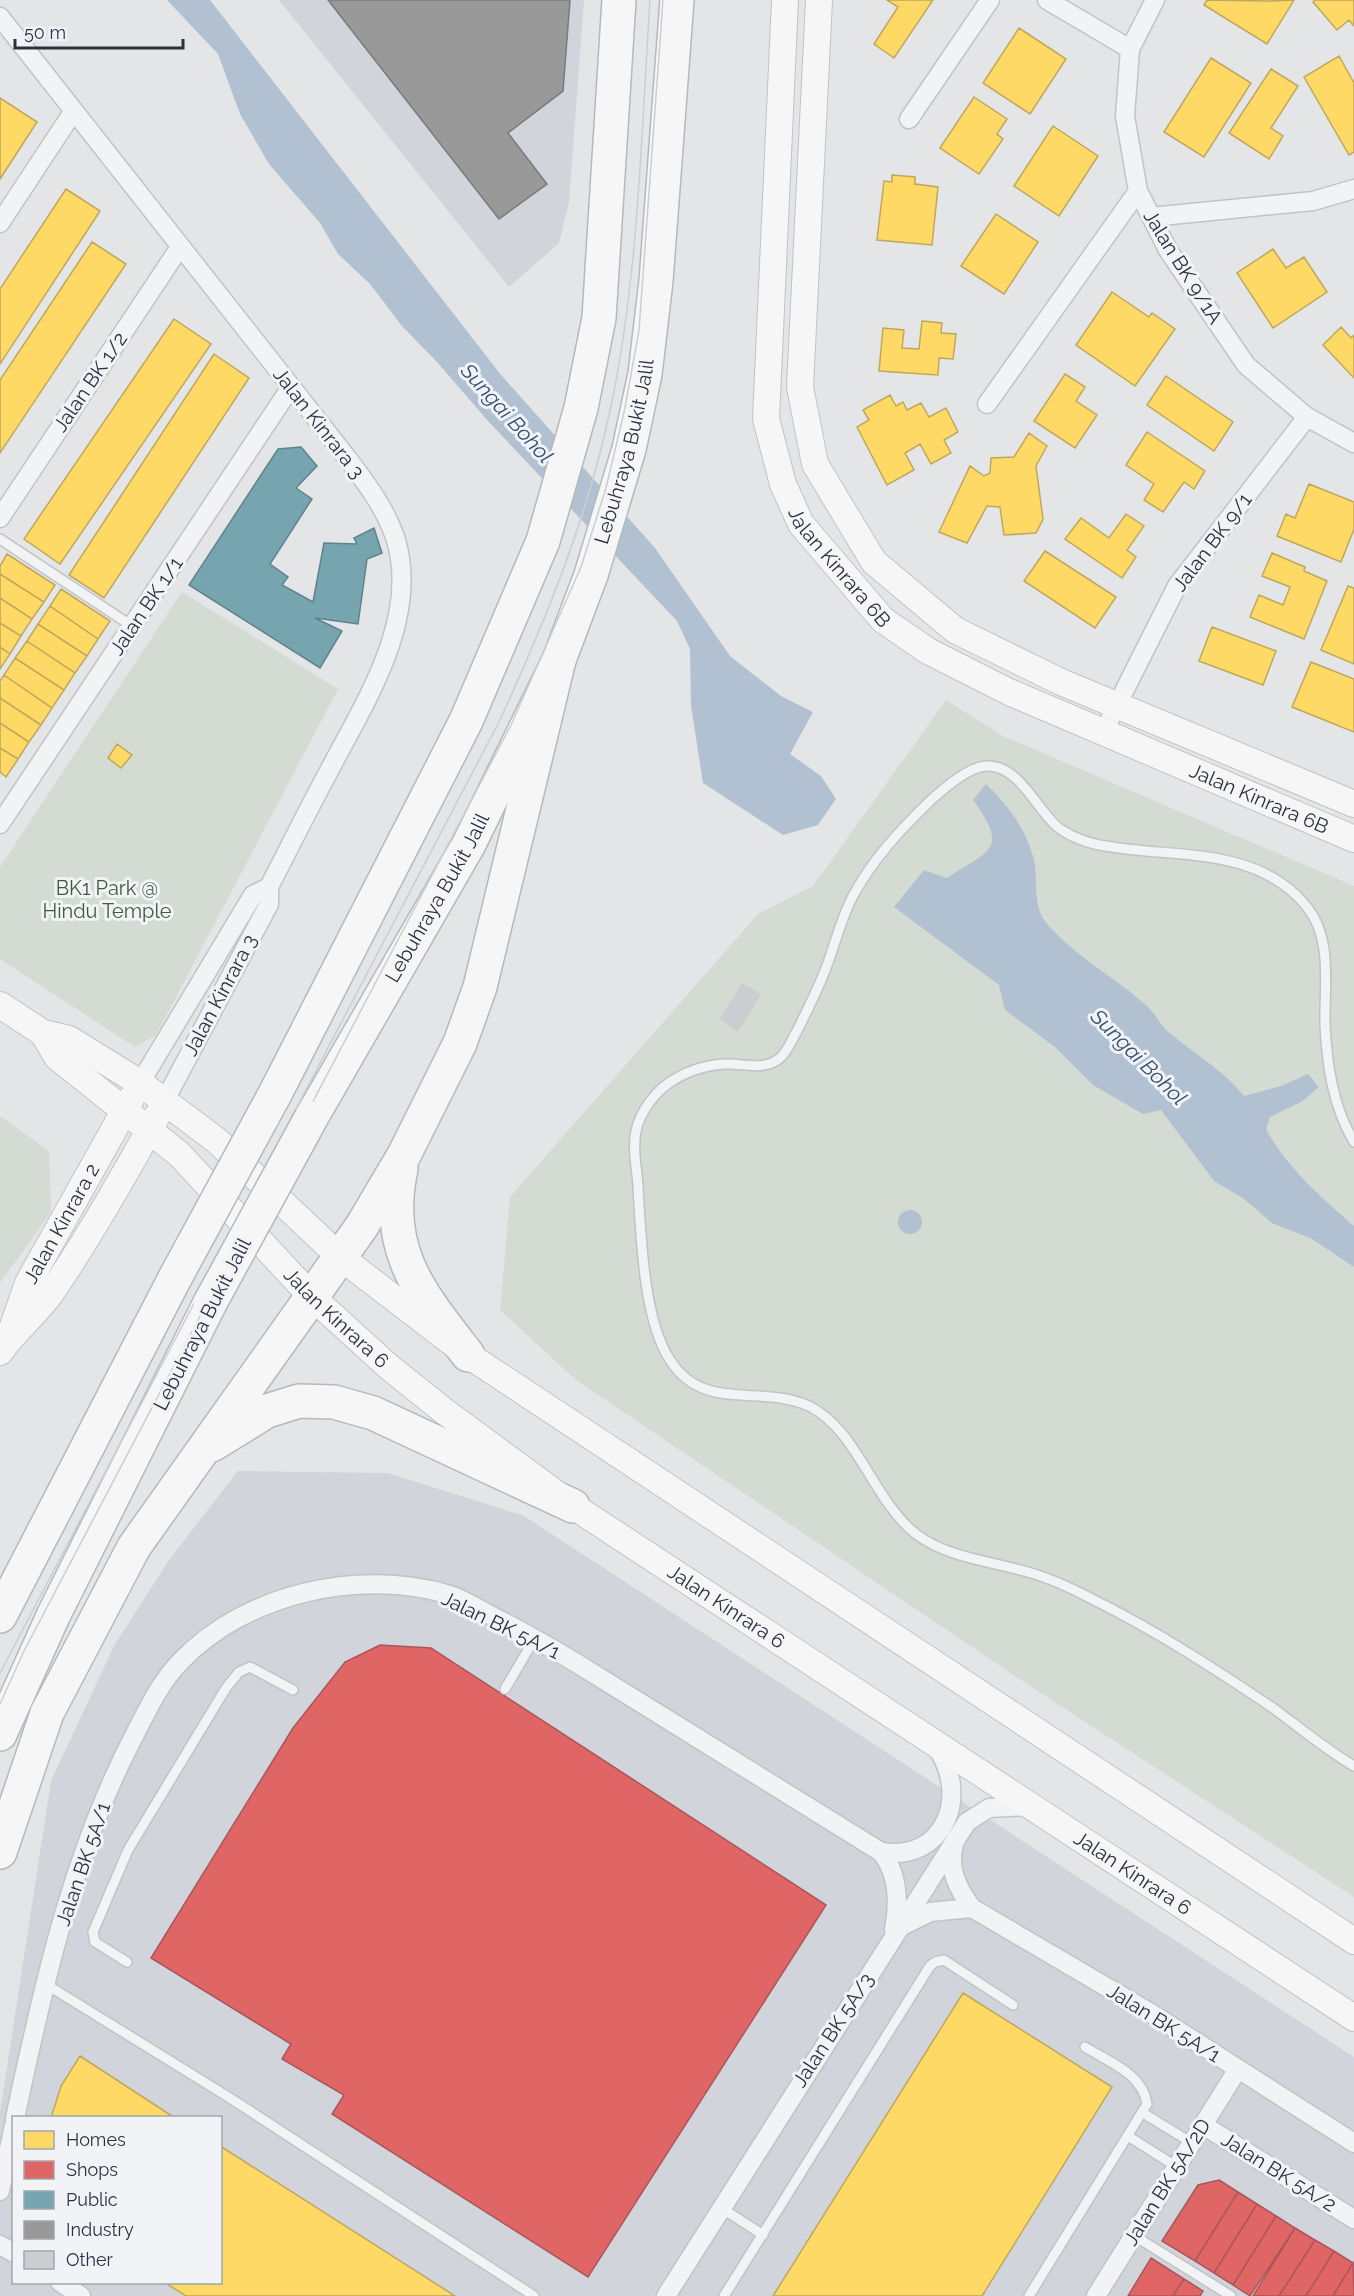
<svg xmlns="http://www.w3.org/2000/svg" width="1354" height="2296" viewBox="0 0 1354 2296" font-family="Raleway,sans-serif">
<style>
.built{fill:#d1d4da;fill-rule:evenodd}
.green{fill:#d3dbd3}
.water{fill:#b2c1d1}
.homes{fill:#ffd966;stroke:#bfa75b;stroke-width:1.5}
.shops{fill:#e06666;stroke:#a9565b;stroke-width:1.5}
.public{fill:#76a5af;stroke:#5f828e;stroke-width:1.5}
.industry{fill:#999;stroke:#787a7f;stroke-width:1.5}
.building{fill:#cbcdd0}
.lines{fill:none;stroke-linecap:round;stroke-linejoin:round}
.lane-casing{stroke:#c1c3c5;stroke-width:12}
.street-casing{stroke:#c1c3c5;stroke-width:21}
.secondary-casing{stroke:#c1c3c5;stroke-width:28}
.highway-casing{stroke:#b5b8bc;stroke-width:36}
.lane{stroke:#f2f3f5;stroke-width:9}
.street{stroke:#f2f3f5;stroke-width:18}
.secondary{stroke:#f6f6f7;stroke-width:26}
.highway{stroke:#f6f6f7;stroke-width:33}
.tram{stroke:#cccdcf;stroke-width:1.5}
.highway-bridge-casing{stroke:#b5b8bc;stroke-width:36;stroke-linecap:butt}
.highway-bridge{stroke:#f6f6f7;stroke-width:33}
.labels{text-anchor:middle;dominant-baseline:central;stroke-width:6;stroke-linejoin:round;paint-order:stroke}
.street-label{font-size:20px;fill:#2a3241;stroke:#f1f3f7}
.park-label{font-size:20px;fill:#3e5c38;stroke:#f1f3f7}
.water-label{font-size:21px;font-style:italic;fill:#355073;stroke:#f1f3f7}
</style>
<rect width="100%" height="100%" fill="#e3e5e7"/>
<!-- built -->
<path class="built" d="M 279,0 L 584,0 L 569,202 L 559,243 L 509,287 Z
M 238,1471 L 388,1473 L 524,1516 L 1354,2057 L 1354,2296 L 0,2296 L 0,2113 L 51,1781 L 114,1646 L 169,1560 ZM 14,2118 L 220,2118 L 220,2282 L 14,2282 Z"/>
<!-- green -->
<path class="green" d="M 182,592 L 338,689 L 165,1018 L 155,1036 L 135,1047 L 0,959 L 0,867 Z
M 946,700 L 1003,736 L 1354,886 L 1354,1897 L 1027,1684 L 576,1380 L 500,1310 L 510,1197 L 758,914 L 813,886 Z
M 0,1116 L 49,1151 L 51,1212 L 0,1283 Z"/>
<!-- water -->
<path class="water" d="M 167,0 L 210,0 L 501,375 L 655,548 L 730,656 L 781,696 L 813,712 L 790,754 L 821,776 L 836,799 L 818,825 L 783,835 L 703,783 L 691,706 L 690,649 L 677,621 L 488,421 L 437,362 L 402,326 L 370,284 L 338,254 L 320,223 L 269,164 L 240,114 L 218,54 Z
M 986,784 C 1007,804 1027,830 1034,860 C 1039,883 1031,905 1048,925 C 1077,958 1115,977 1147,1006 C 1156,1014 1161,1027 1171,1034 C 1196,1055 1223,1070 1244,1096 L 1281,1086 L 1308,1074 L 1319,1087 L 1301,1102 L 1270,1117 L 1266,1129 C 1285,1166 1323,1199 1354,1226 L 1354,1267 L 1312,1239 L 1272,1223 L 1244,1199 L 1214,1181 L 1161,1110 L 1143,1114 L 1093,1085 L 1055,1047 L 1005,1010 L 999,985 L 894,907 L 924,870 L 947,878 C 991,849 1009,850 973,800 Z
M898 1222a12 12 0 1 1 24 0a12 12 0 1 1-24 0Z"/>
<!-- homes -->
<path class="homes" d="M 887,0 L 933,0 L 894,58 L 874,44 L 898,7 Z
M 1207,0 L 1269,1 L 1294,0 L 1267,44 L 1204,5 Z
M 1315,0 L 1354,0 L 1354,26 L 1349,20 L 1337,30 L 1313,2 Z
M 1019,28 L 1066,59 L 1030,114 L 983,83 Z
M 1339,56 L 1354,83 L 1354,152 L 1349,155 L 1304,77 Z
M 1211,58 L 1251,83 L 1204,157 L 1164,132 Z
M 1271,69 L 1298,86 L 1271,128 L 1283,136 L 1269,159 L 1229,133 Z
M 974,97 L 1007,119 L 997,134 L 1003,139 L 979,174 L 940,148 Z
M 0,98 L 37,122 L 0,179 Z
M 1053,126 L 1098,156 L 1059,216 L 1014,186 Z
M 892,175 L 915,177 L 915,184 L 938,187 L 932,245 L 877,240 L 884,181 L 892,182 Z
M 66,189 L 100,211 L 0,364 L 0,289 Z
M 996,214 L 1038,242 L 1004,294 L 961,266 Z
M 92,242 L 126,264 L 0,453 L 0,380 Z
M 1273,249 L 1286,268 L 1304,257 L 1327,292 L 1273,328 L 1237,273 Z
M 1112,292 L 1149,317 L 1152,313 L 1175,329 L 1135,386 L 1076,345 Z
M 174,319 L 211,344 L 60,564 L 24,539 Z
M 922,321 L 942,323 L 941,333 L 956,334 L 953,359 L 939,358 L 938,375 L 879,371 L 883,328 L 904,330 L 902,348 L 919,349 Z
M 1341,327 L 1351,338 L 1354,335 L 1354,378 L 1323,345 Z
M 214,354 L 249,378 L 104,598 L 69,575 Z
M 1065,374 L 1085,387 L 1076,401 L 1097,415 L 1075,448 L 1034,421 Z
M 1166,376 L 1233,422 L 1214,451 L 1147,405 Z
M 890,395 L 896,406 L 903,402 L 907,410 L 921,403 L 929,417 L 946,408 L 958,432 L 944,440 L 951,453 L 931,464 L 920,444 L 905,453 L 914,470 L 887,485 L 857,427 L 869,420 L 863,410 Z
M 1147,432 L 1205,471 L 1194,489 L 1184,482 L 1163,512 L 1144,500 L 1154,484 L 1126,465 Z
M 1029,433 L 1047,446 L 1036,466 L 1043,519 L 1036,533 L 1004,535 L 1000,507 L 987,506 L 967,543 L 939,532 L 970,466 L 984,476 L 990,473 L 991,458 L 1014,457 Z
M 1309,484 L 1354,502 L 1354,529 L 1341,562 L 1277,536 L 1286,514 L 1295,518 Z
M 1126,514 L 1144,526 L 1127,550 L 1136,557 L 1122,578 L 1065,539 L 1081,518 L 1109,538 Z
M 1045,551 L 1116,597 L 1095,628 L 1024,581 Z
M 1272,553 L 1305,567 L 1304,571 L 1327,581 L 1304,639 L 1250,617 L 1259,595 L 1283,605 L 1290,587 L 1262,576 Z
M 7,554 L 55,585 L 44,602 L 0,574 L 0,566 Z
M 0,574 L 44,602 L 32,619 L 0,598 Z
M 1348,586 L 1354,588 L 1354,664 L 1321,650 Z
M 61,589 L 110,621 L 98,639 L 50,606 Z
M 0,598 L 32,619 L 21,636 L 0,623 Z
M 50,606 L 98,639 L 87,656 L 38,624 Z
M 0,623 L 21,636 L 10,654 L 0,647 Z
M 38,624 L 87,656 L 75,673 L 27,641 Z
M 1212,627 L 1276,651 L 1263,685 L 1199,661 Z
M 27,641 L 75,673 L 64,690 L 15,658 Z
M 0,647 L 10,654 L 0,669 Z
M 15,658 L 64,690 L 52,708 L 4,675 Z
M 1311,662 L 1354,679 L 1354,732 L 1292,707 Z
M 4,675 L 52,708 L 41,725 L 0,698 L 0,681 Z
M 0,698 L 41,725 L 29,742 L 0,723 Z
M 0,723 L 29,742 L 18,759 L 0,748 Z
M 117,744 L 132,755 L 121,768 L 108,758 Z
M 0,748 L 18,759 L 6,777 L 0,772 Z
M 963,1993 L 1112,2087 L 982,2296 L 773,2296 Z
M 80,2056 L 175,2118 L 51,2118 L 61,2086 Z
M 220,2146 L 455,2296 L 186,2296 L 164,2282 L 220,2282 Z"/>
<!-- shops -->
<path class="shops" d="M 380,1645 L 431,1648 L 826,1905 L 588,2277 L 332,2114 L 344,2095 L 282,2059 L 291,2044 L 151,1958 L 293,1728 L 345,1662 Z
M 1219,2180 L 1238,2192 L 1195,2261 L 1162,2241 L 1198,2185 Z
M 1238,2192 L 1257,2204 L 1214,2273 L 1195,2261 Z
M 1257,2204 L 1276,2216 L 1233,2285 L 1214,2273 Z
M 1276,2216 L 1295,2228 L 1250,2296 L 1233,2285 Z
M 1295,2228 L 1315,2240 L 1279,2296 L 1253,2296 Z
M 1315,2240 L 1334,2251 L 1306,2296 L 1279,2296 Z
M 1334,2251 L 1353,2263 L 1333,2296 L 1306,2296 Z
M 1151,2258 L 1184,2279 L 1173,2296 L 1128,2296 Z
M 1353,2263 L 1354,2296 L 1333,2296 Z
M 1184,2279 L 1203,2291 L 1200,2296 L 1173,2296 Z"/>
<!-- public -->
<path class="public" d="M 301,447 L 317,466 L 296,488 L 312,499 L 270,564 L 288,577 L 282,585 L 313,602 L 324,543 L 357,544 L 354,538 L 374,528 L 382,553 L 367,559 L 358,624 L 315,618 L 342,631 L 320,668 L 189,585 L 278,449 Z"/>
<!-- industry -->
<path class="industry" d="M 328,0 L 570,0 L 563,91 L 508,133 L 547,184 L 499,219 Z"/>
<!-- building -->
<path class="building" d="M 742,983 L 761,994 L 738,1032 L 720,1019 Z"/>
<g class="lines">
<defs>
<path id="lane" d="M 0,539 L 132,626
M 1354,1142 C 1333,1107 1327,1065 1325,1025 C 1324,986 1333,939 1307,907 C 1259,847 1180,858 1112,847 C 1094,845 1075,839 1060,829 C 1037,812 1020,764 986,766 C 968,767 943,789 930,801 C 901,829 872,860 853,896 C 841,918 835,945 826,968 C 818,989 808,1009 798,1029 C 793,1038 788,1050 781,1057 C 766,1071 746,1064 728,1064 C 710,1064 690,1070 675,1079 C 657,1089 640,1111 636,1131 C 632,1149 637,1168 638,1186 C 641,1235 643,1319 670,1360 C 704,1414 762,1383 811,1407 C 858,1432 873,1500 916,1534 C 949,1559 993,1561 1031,1573 C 1052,1579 1073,1589 1092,1599 C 1155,1630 1215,1669 1273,1708 C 1300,1728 1325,1749 1354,1766
M 505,1689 L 535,1638
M 127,1962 L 95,1942 L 93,1932 L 128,1850 L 226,1688 L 239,1672 L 250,1667 L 293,1690
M 44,1983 L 230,2098 L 534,2296
M 1143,2113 L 1192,2143
M 1128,2136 L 1177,2167
M 720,2207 L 763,2235
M 1133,2235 L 1231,2296
M 724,2296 L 930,1966 L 935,1962 L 944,1960 L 1013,2005
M 1029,2296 L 1147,2104 C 1143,2074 1109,2062 1085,2047"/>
<path id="street" d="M 1047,0 L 1130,49
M 1155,0 L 1130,49 L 1125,116 L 1138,191 L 1168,250 L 1246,365 L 1307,417 L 1354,443
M 0,17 L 348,459 C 366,483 385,508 395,537 C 421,617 365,702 330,769 C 309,808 289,848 269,887 L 269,904 L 164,1102
M 909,119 L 990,0
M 1151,217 L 1313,201 L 1354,189
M 0,223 L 73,112
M 987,404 L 1138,191
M 0,518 L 180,247
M 1103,733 L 1177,586 L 1307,417
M 0,824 L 291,387
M 140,1083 L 253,895 L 269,887
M 954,1844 C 947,1868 958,1889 972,1908 L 1154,2015 L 1354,2143
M 881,1852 C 899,1874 899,1903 894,1930
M 900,1927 L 930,1912 L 972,1908
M 15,2118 C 43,1986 73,1851 136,1732 C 149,1707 161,1681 181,1661 C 246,1593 360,1568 450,1595 C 463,1599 477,1608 490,1615 C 530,1635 569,1658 607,1682 C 698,1739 790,1795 881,1852 C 946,1862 970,1794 936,1747
M 1203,2125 L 1354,2219
M 0,2191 L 14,2125
M 0,2245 L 14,2253
M 60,2282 L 81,2296
M 666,2296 L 967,1822 L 989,1808 L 1030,1806
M 1096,2296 L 1238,2069"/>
<g id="secondary">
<path id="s1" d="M 785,0 L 766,419 L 783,484 L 801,524 L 883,620 L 928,651 L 1009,692 L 1354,839"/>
<path d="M 819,0 L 800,387 L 815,464 L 874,562 L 955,630 L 1061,682 L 1354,804"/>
<path d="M 0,1005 L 43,1033 L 69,1039 L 140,1083 L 216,1140 L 339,1256 L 468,1355 L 1354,1941"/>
<path id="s2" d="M 43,1033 L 57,1057 L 179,1154 L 311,1296 L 389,1367 L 444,1411 L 573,1506 L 1354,2018"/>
<path id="s3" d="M 12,1329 L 28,1283 L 131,1099"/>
<path d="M 0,1352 C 15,1330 36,1314 51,1293 C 90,1236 124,1176 157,1116"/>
</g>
<g id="highway">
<path d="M 276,1092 L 466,721 L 543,541 L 581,408 L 599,318 L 619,0"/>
<path id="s4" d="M 311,1118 L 469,844 L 559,660 L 591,575 L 629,449 L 645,374 L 656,281 L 677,0"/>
<path d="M 401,1169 C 383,1251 421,1294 468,1355"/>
<path d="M 212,1445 L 267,1411 L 299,1401 L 334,1402 L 373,1413 L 573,1506"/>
<path d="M 0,1616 L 176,1276"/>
<path d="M 0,1734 L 54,1614 L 210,1303"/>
<path d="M 0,1852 L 47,1713 L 134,1547 L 362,1226 L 404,1155 L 460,1043 L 480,987 L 559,660"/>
</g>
</defs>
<!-- lane casing -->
<use href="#lane" class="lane-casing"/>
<!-- street casing -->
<use href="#street" class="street-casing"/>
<!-- secondary casing -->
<use href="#secondary" class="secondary-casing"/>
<!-- highway casing -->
<use href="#highway" class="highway-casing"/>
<!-- lane -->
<use href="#lane" class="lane"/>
<!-- street -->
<use href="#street" class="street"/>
<!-- secondary -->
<use href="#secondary" class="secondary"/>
<!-- highway -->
<use href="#highway" class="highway"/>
<!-- tram -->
<path class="tram" d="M 0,1673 L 499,722 C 546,620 588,517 611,406 C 639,273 641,135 650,0
M 0,1704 L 24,1651 L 511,725 L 581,567 L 606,488 L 625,408 L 639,330 L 663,0"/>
<defs>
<path id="highway-bridge" d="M 176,1276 L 276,1092
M 210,1303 L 311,1118"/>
</defs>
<!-- highway-bridge casing -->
<use href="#highway-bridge" class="highway-bridge-casing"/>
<!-- highway-bridge -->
<use href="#highway-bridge" class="highway-bridge"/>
</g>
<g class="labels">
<!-- street labels -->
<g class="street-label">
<text transform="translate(1183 267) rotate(58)">Jalan BK 9/1A</text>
<text transform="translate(90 382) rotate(-56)">Jalan BK 1/2</text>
<text transform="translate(319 423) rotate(52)">Jalan Kinrara 3</text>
<text stroke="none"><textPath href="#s4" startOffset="740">Lebuhraya Bukit Jalil</textPath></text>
<text transform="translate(1212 542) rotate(-53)">Jalan BK 9/1</text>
<text stroke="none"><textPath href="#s1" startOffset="588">Jalan Kinrara 6B</textPath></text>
<text transform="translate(146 606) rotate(-56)">Jalan BK 1/1</text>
<text stroke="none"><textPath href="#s1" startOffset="1074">Jalan Kinrara 6B</textPath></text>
<text stroke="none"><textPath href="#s4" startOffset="254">Lebuhraya Bukit Jalil</textPath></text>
<text transform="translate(220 995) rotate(-62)">Jalan Kinrara 3</text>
<text stroke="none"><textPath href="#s3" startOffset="117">Jalan Kinrara 2</textPath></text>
<text stroke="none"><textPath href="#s2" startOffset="411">Jalan Kinrara 6</textPath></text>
<text transform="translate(202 1324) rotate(-63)">Lebuhraya Bukit Jalil</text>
<text stroke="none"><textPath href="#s2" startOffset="897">Jalan Kinrara 6</textPath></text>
<text transform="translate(501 1625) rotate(26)">Jalan BK 5A/1</text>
<text transform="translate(83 1864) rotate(-71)">Jalan BK 5A/1</text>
<text stroke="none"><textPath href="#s2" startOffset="1383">Jalan Kinrara 6</textPath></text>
<text transform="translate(1164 2023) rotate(32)">Jalan BK 5A/1</text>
<text transform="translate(833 2030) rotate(-57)">Jalan BK 5A/3</text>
<text transform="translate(1279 2172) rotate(32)">Jalan BK 5A/2</text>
<text transform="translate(1167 2182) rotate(-58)">Jalan BK 5A/2D</text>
</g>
<!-- park labels -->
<g class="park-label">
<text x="107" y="888">BK1 Park @<tspan x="107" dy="23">Hindu Temple</tspan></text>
</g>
<!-- water labels -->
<g class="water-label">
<text transform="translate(507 413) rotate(48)">Sungai Bohol</text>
<text transform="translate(1139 1057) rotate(45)">Sungai Bohol</text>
</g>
</g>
<!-- legend -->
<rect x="12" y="2116" width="210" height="168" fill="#f1f3f7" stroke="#a1a6ae" stroke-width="1.5"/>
<rect x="24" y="2131" width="30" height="18" fill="#ffd966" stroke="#a1a6ae" stroke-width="1.5"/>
<text x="66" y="2146" font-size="18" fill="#2a3241">Homes</text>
<rect x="24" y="2161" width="30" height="18" fill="#e06666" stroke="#a1a6ae" stroke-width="1.5"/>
<text x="66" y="2176" font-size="18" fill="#2a3241">Shops</text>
<rect x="24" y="2191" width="30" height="18" fill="#76a5af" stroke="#a1a6ae" stroke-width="1.5"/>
<text x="66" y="2206" font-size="18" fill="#2a3241">Public</text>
<rect x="24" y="2221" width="30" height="18" fill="#999999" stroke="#a1a6ae" stroke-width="1.5"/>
<text x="66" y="2236" font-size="18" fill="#2a3241">Industry</text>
<rect x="24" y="2251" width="30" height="18" fill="#cbcdd0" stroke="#a1a6ae" stroke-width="1.5"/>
<text x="66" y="2266" font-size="18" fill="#2a3241">Other</text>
<!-- scale -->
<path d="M15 39v9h168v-9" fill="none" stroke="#2a3241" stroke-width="3"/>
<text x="24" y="39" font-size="18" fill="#2a3241" stroke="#f1f3f7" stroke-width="4.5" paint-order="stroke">50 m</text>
</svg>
